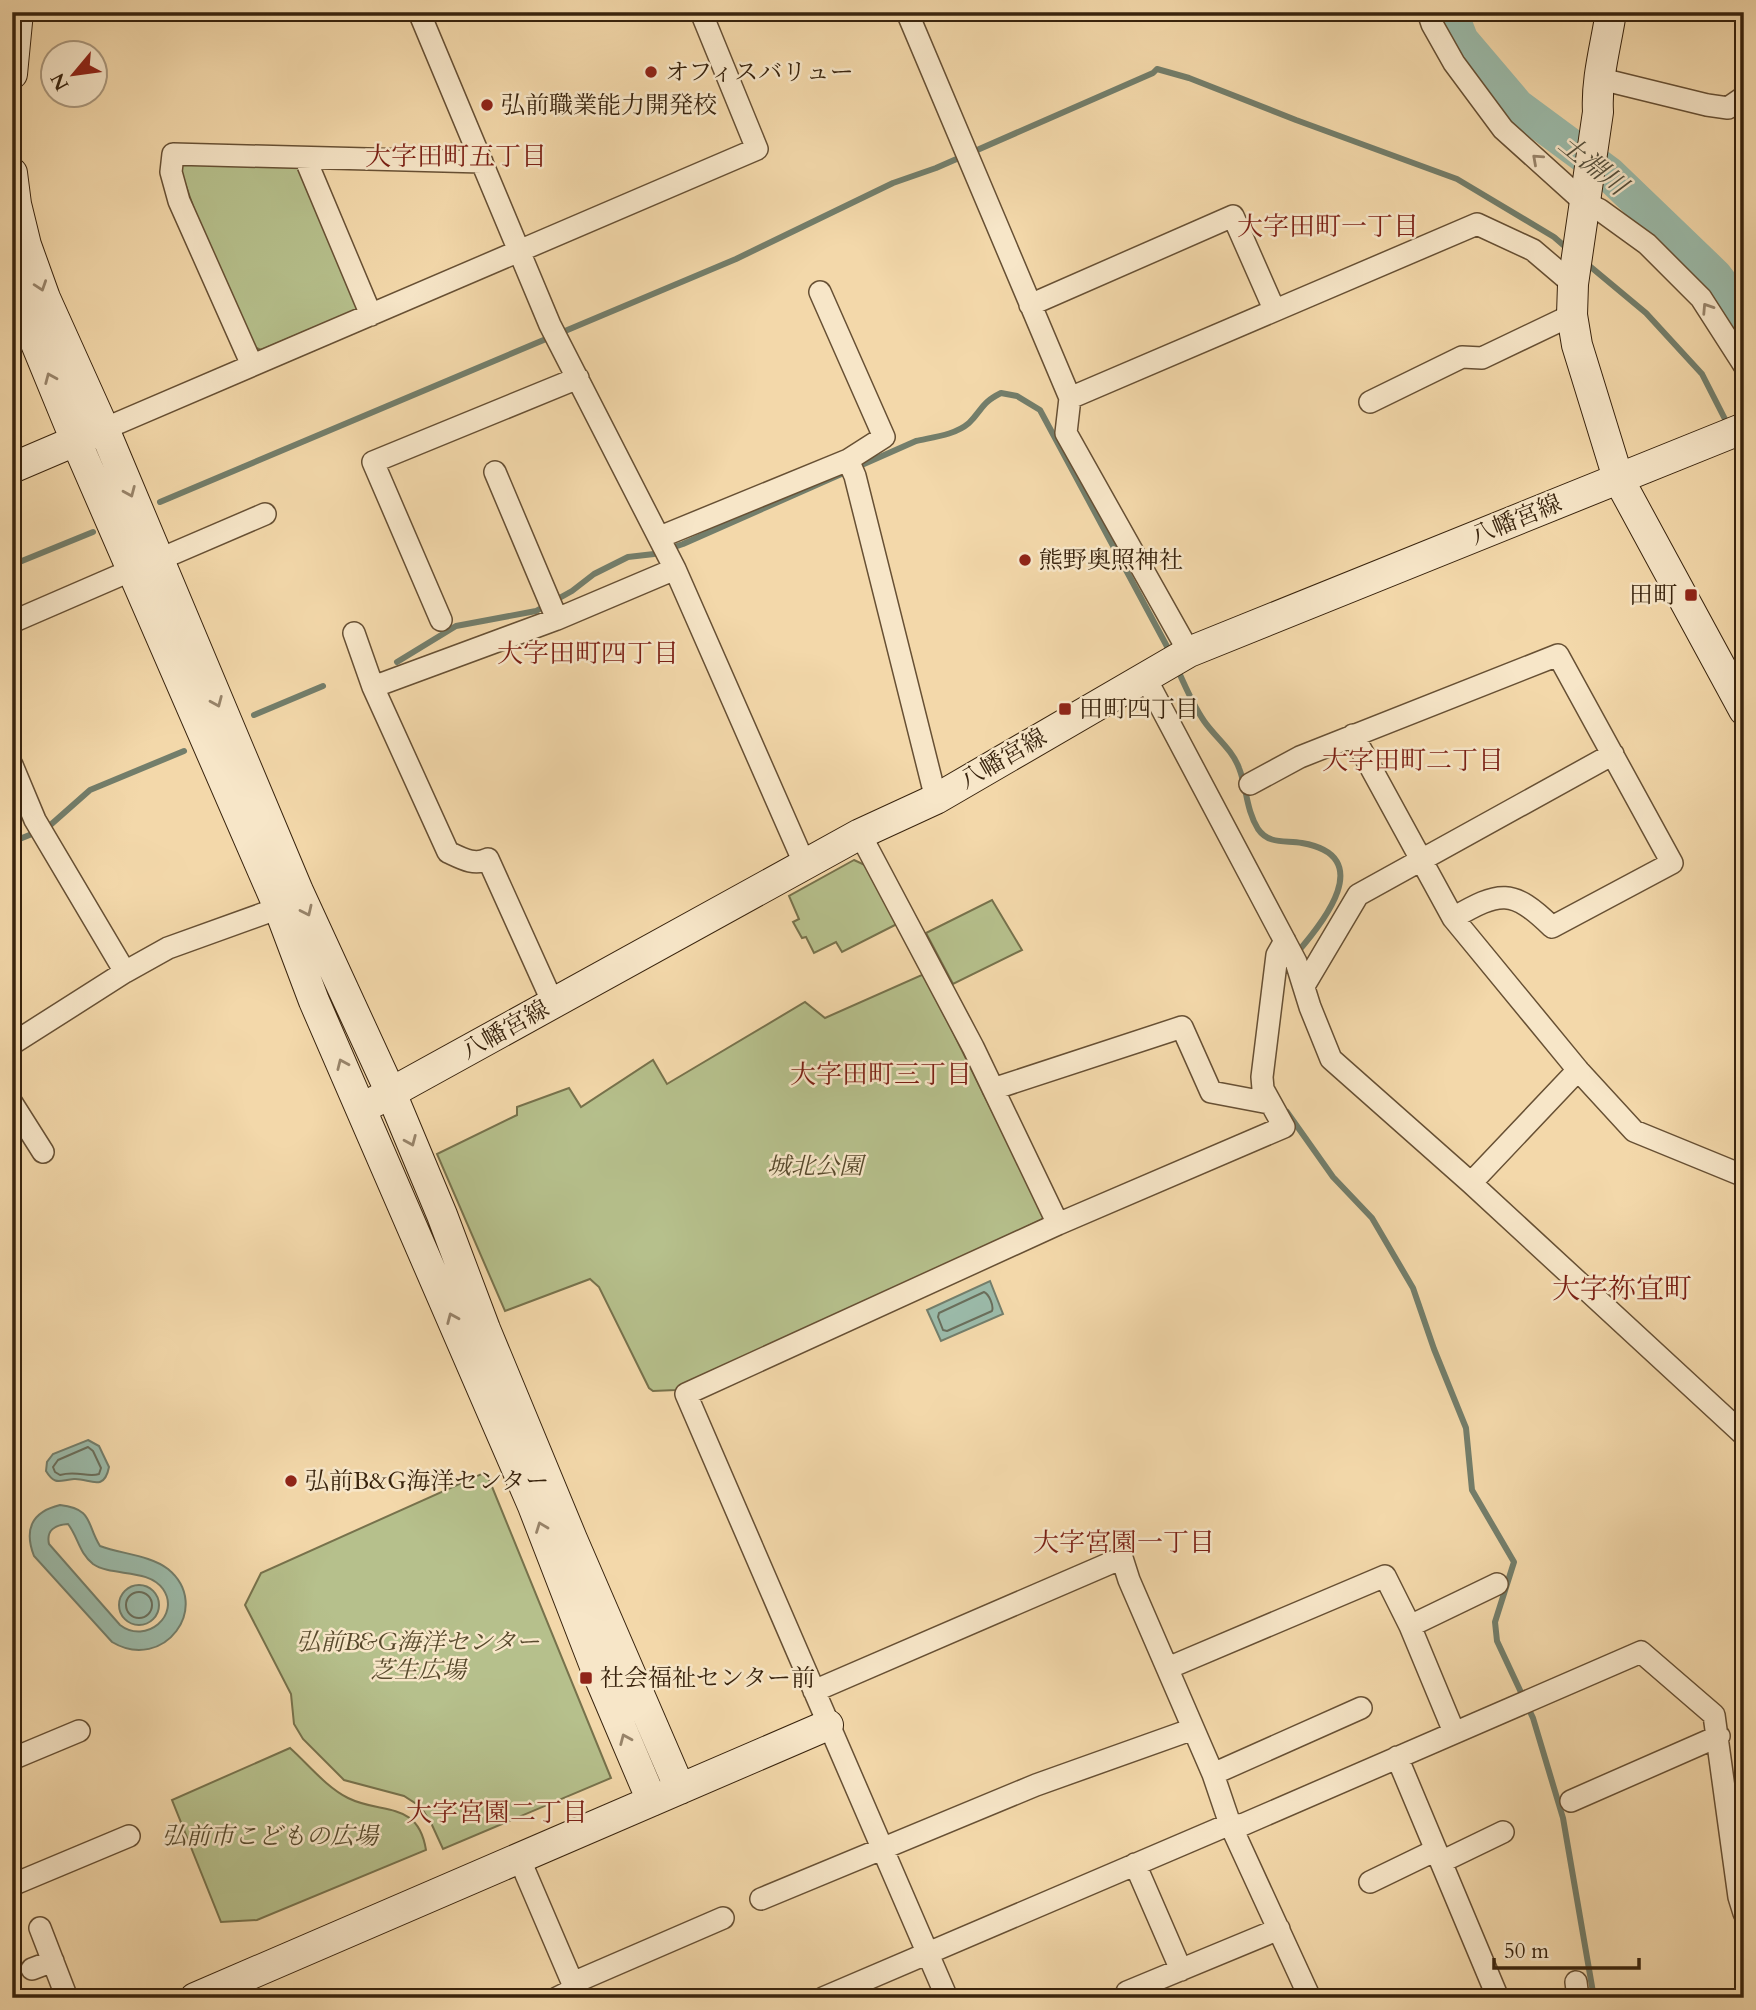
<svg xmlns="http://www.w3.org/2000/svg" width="1756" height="2010" viewBox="0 0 1756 2010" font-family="Cardo,'Noto Serif JP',serif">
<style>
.green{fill:#b6c08c;stroke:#77724c;stroke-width:2}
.water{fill:#9bbaa9;stroke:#737e6b;stroke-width:2;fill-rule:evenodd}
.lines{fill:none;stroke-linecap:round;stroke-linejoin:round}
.shore{stroke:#6a6e5b;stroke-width:2}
.stream{stroke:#737e6b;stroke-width:6}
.river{stroke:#9bbaa9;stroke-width:35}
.street-casing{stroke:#675034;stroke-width:24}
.secondary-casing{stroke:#38230d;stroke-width:32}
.street{stroke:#f7e6c8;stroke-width:21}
.secondary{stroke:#f7e6c8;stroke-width:30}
.oneway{stroke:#98846a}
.poi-dot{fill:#8f2418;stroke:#f7e6c8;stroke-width:2.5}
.labels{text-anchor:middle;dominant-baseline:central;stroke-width:5;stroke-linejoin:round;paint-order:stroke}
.poi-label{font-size:24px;fill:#38230d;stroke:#f7e6c8;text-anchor:start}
.street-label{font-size:24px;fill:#38230d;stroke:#f7e6c8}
.park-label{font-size:24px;font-style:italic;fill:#584a2d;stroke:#f7e6c8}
.neighbourhood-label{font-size:26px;fill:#7a1f14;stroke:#f7e6c8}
.water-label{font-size:26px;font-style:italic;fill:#56503c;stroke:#f7e6c8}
.quarter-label{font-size:28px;fill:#7a1f14;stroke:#f7e6c8}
</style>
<rect width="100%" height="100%" fill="#f3d8aa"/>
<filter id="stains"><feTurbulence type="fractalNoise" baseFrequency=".00286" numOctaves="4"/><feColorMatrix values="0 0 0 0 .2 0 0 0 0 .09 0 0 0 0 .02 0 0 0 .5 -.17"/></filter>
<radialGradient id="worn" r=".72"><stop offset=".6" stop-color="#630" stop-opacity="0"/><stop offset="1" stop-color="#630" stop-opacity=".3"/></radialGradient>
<!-- green -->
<path class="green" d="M 184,163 L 294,165 L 303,172 L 360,302 L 356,310 L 261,350 L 250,345 L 206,243 L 180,169 Z
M 854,860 L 867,866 L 897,924 L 842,952 L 836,942 L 814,953 L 806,937 L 802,938 L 793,922 L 799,919 L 789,896 Z
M 992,900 L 1022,950 L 953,984 L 926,933 Z
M 924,974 L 1045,1218 L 691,1387 L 676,1390 L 653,1391 L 649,1388 L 599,1287 L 590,1279 L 505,1311 L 437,1154 L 517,1115 L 517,1107 L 569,1088 L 581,1107 L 653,1060 L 667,1084 L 805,1002 L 825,1018 Z
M 486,1472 L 611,1778 L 443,1849 L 432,1825 L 421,1807 L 404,1796 L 344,1780 L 303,1739 L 294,1724 L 291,1694 L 245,1605 L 261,1573 Z
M 290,1748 C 308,1764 326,1787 348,1798 C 382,1815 418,1800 426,1850 L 257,1920 L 221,1922 L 172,1800 Z"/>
<!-- water -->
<path class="water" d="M 990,1281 L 1003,1314 L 941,1341 L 927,1310 Z
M 88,1440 L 99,1446 L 109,1467 C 104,1493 89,1478 74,1479 C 60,1480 55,1486 46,1471 L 47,1462 L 53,1454 Z
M 60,1505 C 94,1509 86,1524 100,1546 C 121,1554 150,1555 168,1569 C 213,1606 164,1673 112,1642 L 34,1556 C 24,1530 31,1512 60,1505 ZM 68,1524 C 78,1537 79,1553 93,1564 C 112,1577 148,1568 163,1589 C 181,1615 146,1645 120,1625 L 49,1544 C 46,1530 55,1525 68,1524 Z
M119 1605a20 20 0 1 1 40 0a20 20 0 1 1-40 0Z"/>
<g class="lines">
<!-- shore -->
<path class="shore" d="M 984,1292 C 989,1294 994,1306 992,1311 L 947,1331 L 943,1330 L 938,1317 L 939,1313 Z
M 88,1447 L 93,1451 L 101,1468 L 99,1474 C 88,1478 77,1470 60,1475 L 55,1472 L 53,1467 L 58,1460 Z
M126 1605a13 13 0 1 1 26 0a13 13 0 1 1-26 0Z"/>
<!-- stream -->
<path class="stream" d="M 1586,263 L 1646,313 L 1702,374 L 1729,427
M 565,331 L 736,259 L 893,183 L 936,168 L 1153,73 L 1157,69 L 1189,78 L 1296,120 L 1457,179 L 1554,237 L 1569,250
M 1735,439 L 1744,456
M 160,502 L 546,339
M 12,565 L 93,532
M 397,662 L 456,626 L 536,611 L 572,591 L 594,574 L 628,557 L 654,554 L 683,544 L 916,441 C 934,437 955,435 969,423 C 983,409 981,403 1001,393 L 1017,396 L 1040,410 L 1170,652
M 1177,668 C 1185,686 1193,705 1204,721 C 1215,737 1232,749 1239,768 C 1247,788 1246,810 1258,829 C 1269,845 1286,840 1302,843 C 1377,856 1324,922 1295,955
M 254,715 L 323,686
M 12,842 L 47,828 L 90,790 L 184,751
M 1287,1112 L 1333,1177 L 1372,1218 L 1413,1288 L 1434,1349 L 1466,1428 L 1472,1490 L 1514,1562 L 1495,1622 L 1497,1641 L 1533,1718 L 1563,1818 L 1594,1998"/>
<!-- river -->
<path class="river" d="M 1450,12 L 1461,40 L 1517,106 L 1609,174 L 1715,276 L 1744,314"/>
<defs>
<path id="street" d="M 419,12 L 550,325 L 675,569 L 805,865
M 907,12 L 1070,398 L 1066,433 L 1189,652
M 1428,12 L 1432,24 L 1454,63 L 1503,129 L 1584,202 L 1600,210 L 1647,244 L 1701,298 L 1744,365
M 1601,79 L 1707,105 L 1728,108 L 1744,97
M 305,158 L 371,315
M 1030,305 L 1233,216 L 1274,309
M 252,365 L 179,201 L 171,172 L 173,154 L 482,162
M 1070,398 L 1477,224 L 1533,250 L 1573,284
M 1370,402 L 1462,357 L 1482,358 L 1572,315
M 104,429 L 757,149 L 701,12
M 848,460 L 855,476 L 936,799
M 495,472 L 557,619
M 660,537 L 848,460 L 884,437 L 820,292
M 158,560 L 265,514
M 441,620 L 373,462 L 578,378
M 12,622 L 132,570
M 354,633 L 373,687 L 448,852 C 461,858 474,866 488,859 L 553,1003
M 1145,677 L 1296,962 L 1310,1007 L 1331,1059 L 1471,1183 L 1744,1435
M 373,687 L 557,619 L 675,569
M 1353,735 L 1453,918 L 1578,1070 L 1634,1131 L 1744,1176
M 12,765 L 35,820 L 125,972
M 1250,784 L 1300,757 L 1558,655 L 1672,863 L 1552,927 C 1512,888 1500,891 1453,918
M 860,834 L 973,1047 L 1058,1224
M 1304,986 L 1358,895 L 1613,754
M 12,1044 L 125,972 L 168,948 L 279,908
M 993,1089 L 1182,1027 L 1211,1092 L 1269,1103
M 12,1103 L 43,1152
M 1471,1183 L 1578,1070
M 1410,1626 L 1497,1584
M 1168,1668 L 1385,1576 L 1410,1626 L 1454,1732
M 814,1691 L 1122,1558 L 1129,1580 L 1213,1774 L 1230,1824 L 1310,1998
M 1397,1757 L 1498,1998
M 12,1759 L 79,1731
M 1213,1774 L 1361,1708
M 1571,1801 L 1719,1736
M 519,1858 L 579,1998
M 1441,1862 L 1503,1832
M 1135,1864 L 1181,1970
M 1370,1882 L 1436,1850
M 12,1885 L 129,1836
M 761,1899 L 1036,1785 L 1193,1729
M 40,1928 L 67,1998
M 32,1969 L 53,1961
M 1576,1982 L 1578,1998
M 1127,1992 L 1279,1929
M 557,1998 L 575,1989 L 582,1979 L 723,1918
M 823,1998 L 1230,1824 L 1242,1825 L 1641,1652 L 1714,1715 L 1739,1897 L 1744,1913
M 947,1998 L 686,1394 L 1058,1224 L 1284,1127 L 1263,1089 L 1262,1077 L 1277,955 L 1285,941"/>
<path id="secondary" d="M 1611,12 C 1606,45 1596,79 1598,112 L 1573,284 L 1572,315 L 1577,345 L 1618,478 L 1744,710
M 12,74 L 18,12
M 12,173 L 16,204 L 26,245 L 45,298 L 104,429 L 298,891 L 391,1093 L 442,1215 L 485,1329 L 572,1539 L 680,1789
M 12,285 L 76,441 L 279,908 L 314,1001 L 533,1506 L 598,1674 L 652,1801
M 12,468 L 94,433
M 374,1102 L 860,834 L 936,799 L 1189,652 L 1744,428
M 195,1998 L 828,1725"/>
</defs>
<!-- street casing -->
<use href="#street" class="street-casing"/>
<!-- secondary casing -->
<use href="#secondary" class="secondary-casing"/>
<!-- street -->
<use href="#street" class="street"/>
<!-- secondary -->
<use href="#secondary" class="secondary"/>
</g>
<!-- one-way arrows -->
<defs><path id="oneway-chevron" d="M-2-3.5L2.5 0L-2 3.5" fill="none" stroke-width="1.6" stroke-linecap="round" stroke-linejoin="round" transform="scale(1.75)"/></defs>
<g class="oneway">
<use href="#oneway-chevron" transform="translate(1537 159) rotate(-138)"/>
<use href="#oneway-chevron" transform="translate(41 286) rotate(71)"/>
<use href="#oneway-chevron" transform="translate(1707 308) rotate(-123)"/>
<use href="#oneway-chevron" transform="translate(50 378) rotate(-113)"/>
<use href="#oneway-chevron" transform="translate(130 492) rotate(67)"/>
<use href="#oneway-chevron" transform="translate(217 702) rotate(67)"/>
<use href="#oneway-chevron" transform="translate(307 911) rotate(65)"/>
<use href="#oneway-chevron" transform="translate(342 1064) rotate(-114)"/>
<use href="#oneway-chevron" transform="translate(411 1141) rotate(67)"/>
<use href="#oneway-chevron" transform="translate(452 1318) rotate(-113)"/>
<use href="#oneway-chevron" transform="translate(541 1527) rotate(-111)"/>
<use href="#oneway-chevron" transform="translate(625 1739) rotate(-113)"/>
</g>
<!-- markers -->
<g class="poi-dot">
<circle cx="651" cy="72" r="7"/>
<circle cx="487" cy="105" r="7"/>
<circle cx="1025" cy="560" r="7"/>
<rect x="1684" y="588" width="14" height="14" rx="3.5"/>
<rect x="1058" y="702" width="14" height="14" rx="3.5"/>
<circle cx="291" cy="1481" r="7"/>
<rect x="579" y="1671" width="14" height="14" rx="3.5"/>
</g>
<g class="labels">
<!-- poi labels -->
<g class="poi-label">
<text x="665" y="72">オフィスバリュー</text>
<text x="501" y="105">弘前職業能力開発校</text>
<text x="1039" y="560">熊野奥照神社</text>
<text x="1677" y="595" text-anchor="end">田町</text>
<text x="1079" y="709">田町四丁目</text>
<text x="305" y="1481">弘前B&amp;G海洋センター</text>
<text x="600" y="1678">社会福祉センター前</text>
</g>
<!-- street labels -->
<g class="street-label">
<text transform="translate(1516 520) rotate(-22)">八幡宮線</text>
<text transform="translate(1003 759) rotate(-30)">八幡宮線</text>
<text transform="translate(505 1030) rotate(-29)">八幡宮線</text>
</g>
<!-- park labels -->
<g class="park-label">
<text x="815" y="1166">城北公園</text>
<text x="418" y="1642">弘前B&amp;G海洋センター<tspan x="418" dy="28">芝生広場</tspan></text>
<text x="270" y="1836">弘前市こどもの広場</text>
</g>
<!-- neighbourhood labels -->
<g class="neighbourhood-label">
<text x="456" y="156">大字田町五丁目</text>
<text x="1328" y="226">大字田町一丁目</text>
<text x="588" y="653">大字田町四丁目</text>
<text x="1413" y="760">大字田町二丁目</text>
<text x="881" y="1074">大字田町三丁目</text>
<text x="1124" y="1542">大字宮園一丁目</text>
<text x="497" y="1812">大字宮園二丁目</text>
</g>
<!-- water labels -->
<g class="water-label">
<text transform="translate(1593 165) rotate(39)">土淵川</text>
</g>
<!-- quarter labels -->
<g class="quarter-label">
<text x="1622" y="1289">大字祢宜町</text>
</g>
</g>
<!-- margin -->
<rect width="1756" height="2010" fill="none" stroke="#f3d8aa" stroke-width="42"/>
<rect x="14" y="14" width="1728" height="1982" fill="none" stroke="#38230d" stroke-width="3.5"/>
<rect x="21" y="21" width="1714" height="1968" fill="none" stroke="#38230d" stroke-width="2"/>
<!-- north arrow -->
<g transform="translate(74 74) rotate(241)"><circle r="33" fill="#f7e6c8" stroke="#ab987d" stroke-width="2"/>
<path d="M0-5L12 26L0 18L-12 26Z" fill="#8f2418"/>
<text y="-10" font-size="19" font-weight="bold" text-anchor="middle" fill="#38230d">N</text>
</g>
<!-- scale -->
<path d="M1494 1958v10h145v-10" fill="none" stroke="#38230d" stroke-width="3.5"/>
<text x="1504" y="1958" font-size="21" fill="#38230d" stroke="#f7e6c8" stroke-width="5" paint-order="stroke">50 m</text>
<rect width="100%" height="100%" filter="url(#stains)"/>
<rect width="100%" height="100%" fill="url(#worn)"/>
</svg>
